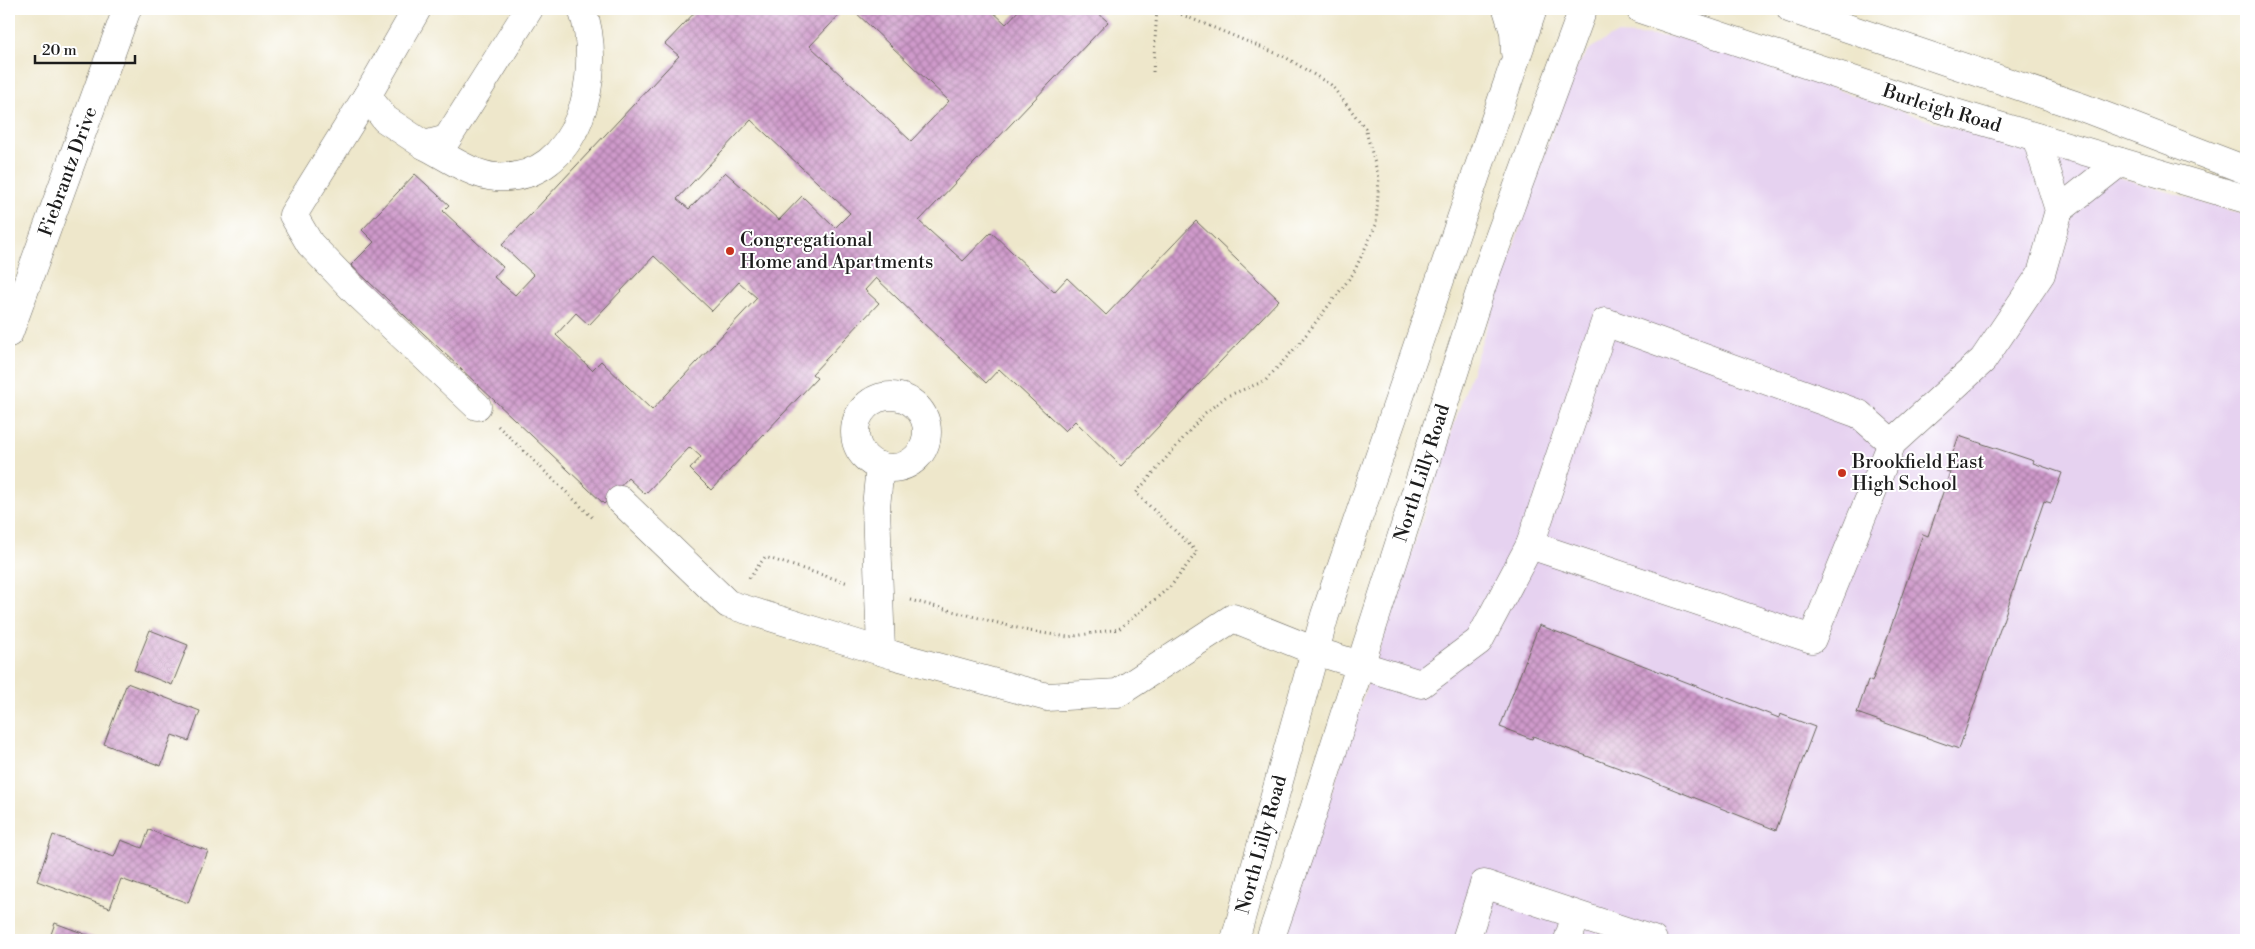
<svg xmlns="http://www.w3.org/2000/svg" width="2255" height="949" viewBox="0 0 2255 949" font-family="'Libre Bodoni',serif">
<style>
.built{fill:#e6d2f0}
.building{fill:url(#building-cross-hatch);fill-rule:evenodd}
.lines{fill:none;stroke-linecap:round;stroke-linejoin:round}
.minor-casing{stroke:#666359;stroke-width:29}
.path{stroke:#666359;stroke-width:3;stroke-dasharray:1 4;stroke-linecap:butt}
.minor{stroke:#fff;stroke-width:28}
.poi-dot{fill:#c8321e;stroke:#fff;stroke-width:2}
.labels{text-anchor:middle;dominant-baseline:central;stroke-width:4;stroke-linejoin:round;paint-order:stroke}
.street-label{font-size:19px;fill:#1c1c1c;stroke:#fff}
.poi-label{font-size:19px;fill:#1c1c1c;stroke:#fff;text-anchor:start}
</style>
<defs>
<pattern id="building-cross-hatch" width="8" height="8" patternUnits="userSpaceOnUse" patternTransform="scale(1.25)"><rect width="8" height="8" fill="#cf9acb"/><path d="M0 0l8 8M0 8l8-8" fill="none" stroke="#a77da4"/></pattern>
</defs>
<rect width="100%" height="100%" fill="#fff"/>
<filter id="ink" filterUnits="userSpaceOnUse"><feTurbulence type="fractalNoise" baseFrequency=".02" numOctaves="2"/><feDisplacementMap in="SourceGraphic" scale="10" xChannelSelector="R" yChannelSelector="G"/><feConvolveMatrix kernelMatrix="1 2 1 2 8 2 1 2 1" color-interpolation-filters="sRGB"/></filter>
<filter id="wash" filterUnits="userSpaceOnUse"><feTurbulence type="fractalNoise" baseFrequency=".0096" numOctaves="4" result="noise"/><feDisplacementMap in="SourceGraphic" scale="20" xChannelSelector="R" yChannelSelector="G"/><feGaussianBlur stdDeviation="1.12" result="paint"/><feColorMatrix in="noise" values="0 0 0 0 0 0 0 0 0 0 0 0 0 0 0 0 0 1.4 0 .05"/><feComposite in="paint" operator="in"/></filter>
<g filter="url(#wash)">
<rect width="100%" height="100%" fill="#eee7cb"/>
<!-- built -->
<path class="built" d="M 1616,34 L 1678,37 L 1928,120 L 2246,215 L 2246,940 L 1282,940 L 1562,101 L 1578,64 L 1591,48 Z"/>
<g id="blocks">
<!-- building -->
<path class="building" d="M 698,9 L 845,9 L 810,46 L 911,141 L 949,101 L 852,9 L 990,9 L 1006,24 L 1020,9 L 1094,9 L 1108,22 L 919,221 L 963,261 L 991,232 L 1054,292 L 1067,278 L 1106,315 L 1196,221 L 1279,300 L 1121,466 L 1075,421 L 1065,431 L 999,369 L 986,383 L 876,278 L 865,290 L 879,303 L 812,374 L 817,378 L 711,490 L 690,469 L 701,457 L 690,447 L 645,494 L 628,478 L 604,504 L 351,265 L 374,242 L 362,230 L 415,174 L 449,205 L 443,211 L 503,267 L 494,277 L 515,295 L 534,275 L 502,245 L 679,56 L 665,44 ZM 751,120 L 850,213 L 835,228 L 802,196 L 779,220 L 725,172 L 689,209 L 677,199 ZM 654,256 L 712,311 L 739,282 L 757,298 L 652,410 L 601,361 L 592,370 L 556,335 L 576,313 L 589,325 Z
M 1959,436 L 2034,461 L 2033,463 L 2062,473 L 2051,503 L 2044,501 L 1959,749 L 1857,713 L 1868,680 L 1872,682 L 1923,534 L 1928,536 L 1950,472 L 1946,471 Z
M 1539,625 L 1779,718 L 1780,714 L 1815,727 L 1776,830 L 1627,771 L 1533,736 L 1532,739 L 1500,727 Z
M 150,630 L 188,645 L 172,685 L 134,670 Z
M 127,683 L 200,711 L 189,741 L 172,735 L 161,766 L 104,744 Z
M 149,830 L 208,851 L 188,903 L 121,879 L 110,908 L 37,881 L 53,835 L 114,857 L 121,840 L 142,848 Z
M 55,923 L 101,940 L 49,940 Z"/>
</g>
</g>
<g filter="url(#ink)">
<use href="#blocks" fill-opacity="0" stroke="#666359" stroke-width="1"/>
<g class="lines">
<defs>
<g id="minor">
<path d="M 417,9 L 367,96 L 385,119 L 424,145 L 447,139 L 529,9"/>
<path d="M 1507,9 L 1514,32 L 1515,52"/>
<path id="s1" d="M 1640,9 L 1925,104 L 2246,199"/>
<path d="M 1791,9 L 2084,108 L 2246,170"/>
<path d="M 367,96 L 293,215 L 310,244 L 357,293 L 477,406"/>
<path d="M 424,145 C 446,156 471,175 496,177 C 580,183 605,71 582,9"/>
<path d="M 2059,210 L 2120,162"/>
<path id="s2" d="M 9,333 L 127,9"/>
<circle cx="891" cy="432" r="36"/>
<path d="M 880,466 L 876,507 L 881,651"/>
<path d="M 620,500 L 728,604 L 893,655 L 1047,697 L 1118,693 L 1233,618 L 1315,651 L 1421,684 L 1479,641 L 1530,545 L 1812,639 L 1892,443 L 1983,360 L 2041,274 L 2059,210 L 2036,137"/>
<path d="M 1530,545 L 1605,322 L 1859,414 L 1892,443"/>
<path id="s3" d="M 1235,940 L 1325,615 L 1533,9"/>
<path id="s4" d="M 1270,940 L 1309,825 L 1486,273 L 1583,9"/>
<path d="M 1466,940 L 1484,884 L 1653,940"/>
<path d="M 1568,940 L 1576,915"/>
</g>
</defs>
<!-- minor casing -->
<use href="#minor" class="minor-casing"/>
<!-- path -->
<path class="path" d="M 1153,72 L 1157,9
M 498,426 L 594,519
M 749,578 L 765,557 L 848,583
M 910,600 L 1029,631 L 1068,637 L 1119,629 L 1171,586 L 1197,552 L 1136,493 L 1205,413 L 1227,396 L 1265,381 L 1298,345 L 1353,274 L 1376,225 L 1379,178 L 1365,128 L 1331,85 L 1285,57 L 1168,9"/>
<!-- minor -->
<use href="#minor" class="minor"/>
</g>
</g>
<!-- markers -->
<g class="poi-dot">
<circle cx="730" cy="251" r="5"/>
<circle cx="1842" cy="473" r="5"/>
</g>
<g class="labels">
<!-- street labels -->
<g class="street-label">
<text stroke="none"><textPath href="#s1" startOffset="318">Burleigh Road</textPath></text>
<text stroke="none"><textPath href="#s2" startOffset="172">Fiebrantz Drive</textPath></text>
<text stroke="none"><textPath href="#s4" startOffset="491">North Lilly Road</textPath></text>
<text stroke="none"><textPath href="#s3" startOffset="99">North Lilly Road</textPath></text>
</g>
<!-- poi labels -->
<g class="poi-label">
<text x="740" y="240">Congregational<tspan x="740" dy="22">Home and Apartments</tspan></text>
<text x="1852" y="462">Brookfield East<tspan x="1852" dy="22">High School</tspan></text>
</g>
</g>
<!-- margin -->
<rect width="2255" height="949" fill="none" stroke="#fff" stroke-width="30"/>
<!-- scale -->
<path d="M35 55v8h100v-8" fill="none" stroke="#1c1c1c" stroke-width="2.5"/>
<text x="42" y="55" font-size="15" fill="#1c1c1c" stroke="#ffffff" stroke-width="4" paint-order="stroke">20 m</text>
</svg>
